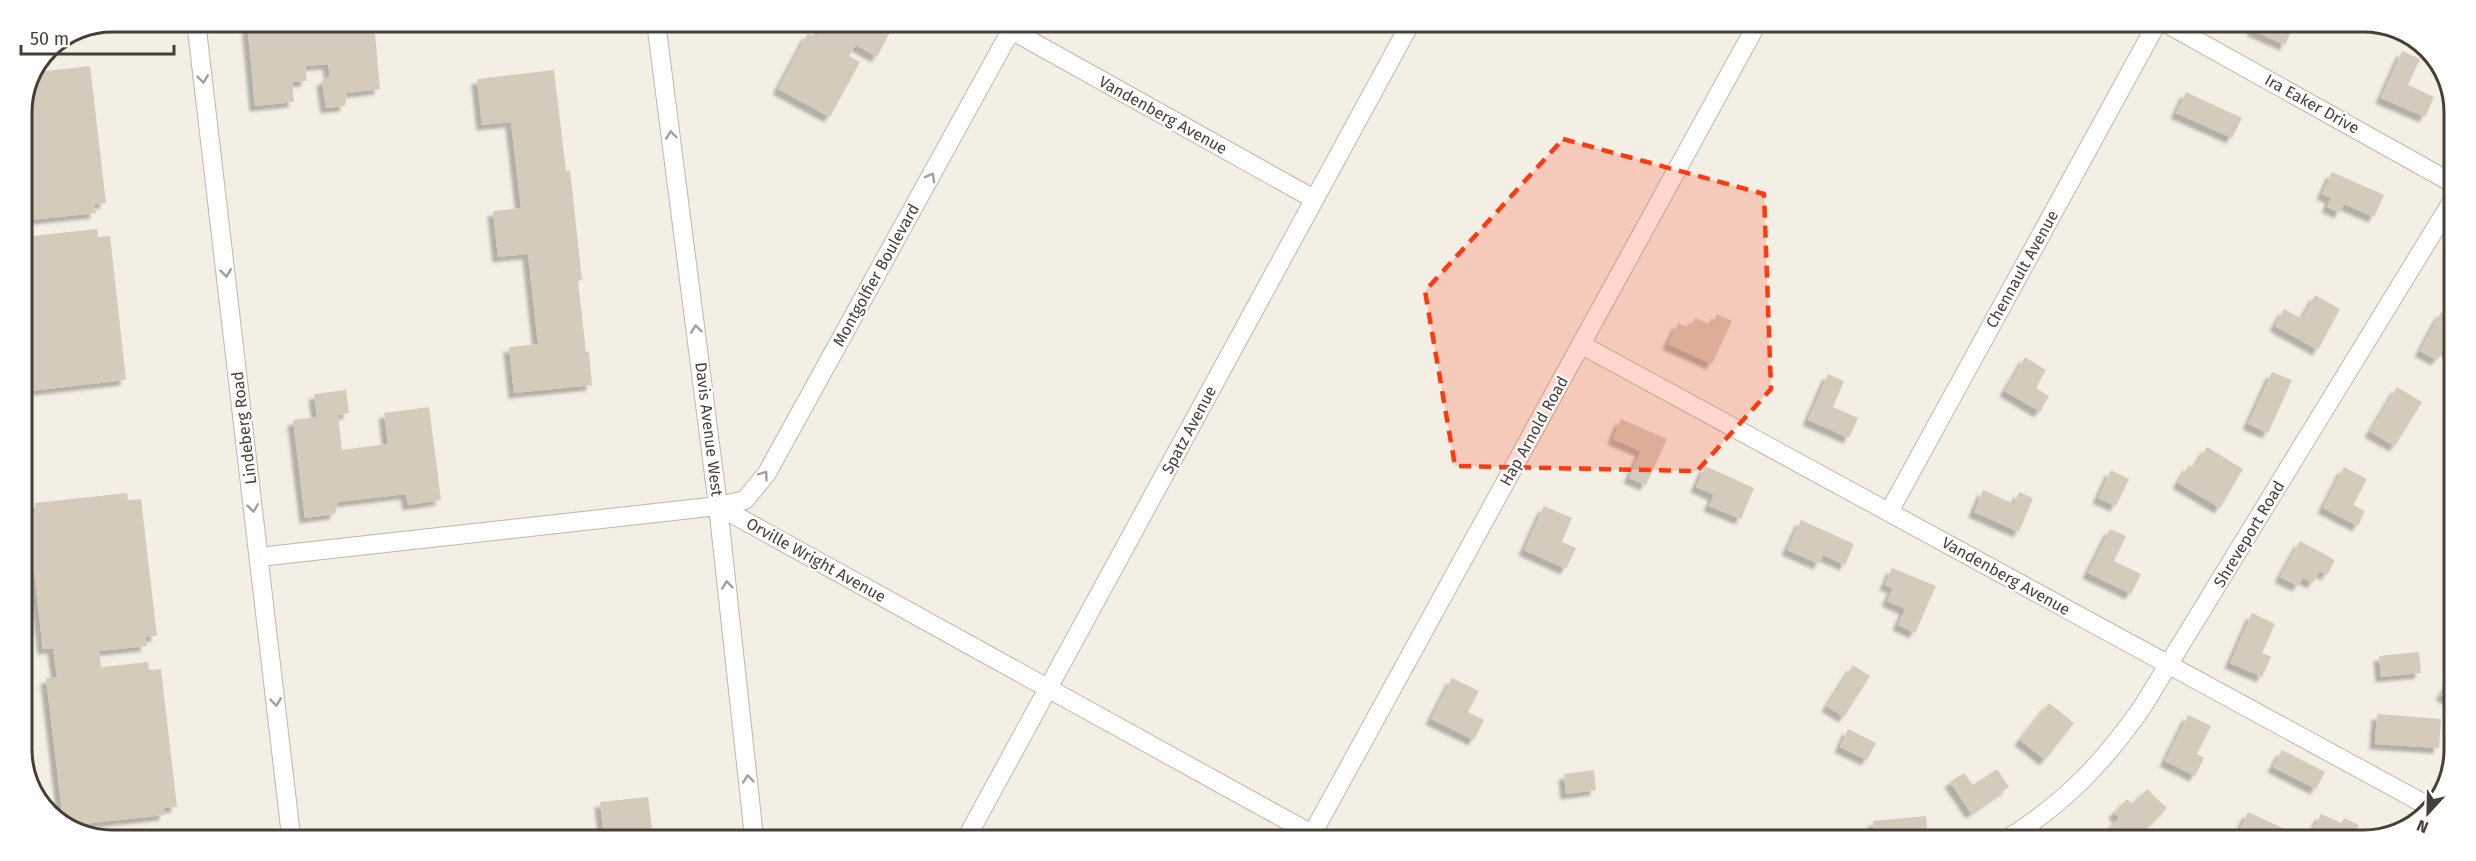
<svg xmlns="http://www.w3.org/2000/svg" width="2476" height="861" viewBox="0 0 2476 861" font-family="'Fira Sans',sans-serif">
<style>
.building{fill:#d5cbba;filter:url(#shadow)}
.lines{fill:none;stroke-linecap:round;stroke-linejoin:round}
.street-casing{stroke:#bfb7a8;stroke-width:20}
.street{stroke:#fff;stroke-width:18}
.oneway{stroke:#a29f9a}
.marked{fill:#ff3910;fill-opacity:0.2;stroke:#ff3910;stroke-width:4.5;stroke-dasharray:12 8;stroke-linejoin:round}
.labels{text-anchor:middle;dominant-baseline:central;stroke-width:4.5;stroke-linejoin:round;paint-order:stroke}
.street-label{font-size:16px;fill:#463f35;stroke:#fff}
.rim{fill:none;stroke:#463f35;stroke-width:3}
</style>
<defs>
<filter id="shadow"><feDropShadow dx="-5.5" dy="5.5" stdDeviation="1.5" flood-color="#0004"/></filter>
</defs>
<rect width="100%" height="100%" fill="#f3efe5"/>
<!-- building -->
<path class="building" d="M 247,21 L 374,22 L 380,89 L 347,93 L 345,106 L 326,108 L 322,81 L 330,76 L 328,64 L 305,66 L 307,81 L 292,82 L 294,102 L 255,106 Z
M 814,22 L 871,23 L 890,32 L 877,57 L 856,45 L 849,56 L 860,62 L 830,117 L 778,89 L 808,33 L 816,37 L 821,27 Z
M 2254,25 L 2294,25 L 2285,45 L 2252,30 Z
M 2402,51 L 2420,59 L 2408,85 L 2434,97 L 2425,117 L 2381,98 Z
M 90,66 L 106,203 L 94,204 L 96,213 L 30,220 L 32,236 L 97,229 L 98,237 L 110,236 L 126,380 L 21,392 L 21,106 L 37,72 Z
M 554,70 L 566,171 L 570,170 L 582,280 L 578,281 L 586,352 L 589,351 L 592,385 L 514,393 L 509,347 L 538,344 L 528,254 L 498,257 L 493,211 L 521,208 L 511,122 L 482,125 L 477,79 Z
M 2186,92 L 2242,118 L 2232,138 L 2176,113 Z
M 2332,172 L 2384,195 L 2374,217 L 2344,204 L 2340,213 L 2327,207 L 2331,198 L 2322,194 Z
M 2315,295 L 2340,309 L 2318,350 L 2275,326 L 2284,309 L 2302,319 Z
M 2441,312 L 2453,319 L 2453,351 L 2452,353 L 2444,349 L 2437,360 L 2420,351 Z
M 1717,314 L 1732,321 L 1712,364 L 1668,344 L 1678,323 L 1690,328 L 1695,318 L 1712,325 Z
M 2025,357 L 2046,370 L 2036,388 L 2049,396 L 2040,412 L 2005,391 Z
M 2272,372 L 2292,380 L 2268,433 L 2248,424 Z
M 1828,374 L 1844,381 L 1833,407 L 1858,418 L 1849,438 L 1808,420 Z
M 2397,387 L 2422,402 L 2395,446 L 2370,432 Z
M 346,390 L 349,413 L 338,415 L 342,450 L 388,444 L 384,413 L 429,407 L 441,500 L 408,505 L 406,494 L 338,502 L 335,514 L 305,518 L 293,420 L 317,417 L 314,394 Z
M 1621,419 L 1667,439 L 1646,485 L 1629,478 L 1641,451 L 1613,439 Z
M 2207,447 L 2243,469 L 2220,508 L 2178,483 L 2189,465 L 2194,468 Z
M 1705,466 L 1754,488 L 1741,519 L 1709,506 L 1714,495 L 1696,487 Z
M 2344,467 L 2367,479 L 2353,505 L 2365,511 L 2358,526 L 2323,508 Z
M 2111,470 L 2129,479 L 2116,506 L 2098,498 Z
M 1983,490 L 2014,504 L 2019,492 L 2033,498 L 2019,532 L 1974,512 Z
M 127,493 L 128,500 L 141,499 L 157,636 L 145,637 L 147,646 L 99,651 L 101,667 L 148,662 L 149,670 L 161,669 L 177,807 L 165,808 L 165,815 L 73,825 L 73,818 L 63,819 L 46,678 L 57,677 L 53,648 L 43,649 L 27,511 L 36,511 L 35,503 Z
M 1544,506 L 1572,518 L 1562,542 L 1576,548 L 1566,569 L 1524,550 Z
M 1801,520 L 1854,544 L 1845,565 L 1823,555 L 1819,564 L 1787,550 Z
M 2110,529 L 2126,536 L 2114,561 L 2141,574 L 2131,594 L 2088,573 Z
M 2300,541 L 2335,560 L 2327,575 L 2320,571 L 2313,583 L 2303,578 L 2298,586 L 2280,577 Z
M 1892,568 L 1936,586 L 1915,633 L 1898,625 L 1905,609 L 1887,601 L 1893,588 L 1885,585 Z
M 2252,613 L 2275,624 L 2262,653 L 2271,657 L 2262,677 L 2230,663 Z
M 2419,652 L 2421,673 L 2381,677 L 2379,656 Z
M 1853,665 L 1870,676 L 1844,717 L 1827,706 Z
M 1452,678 L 1479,691 L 1468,712 L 1484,720 L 1474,740 L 1431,719 Z
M 2451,679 L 2451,700 L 2441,695 Z
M 2049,703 L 2074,723 L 2045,760 L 2020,740 Z
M 2377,714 L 2441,719 L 2439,748 L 2375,744 Z
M 2188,715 L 2211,726 L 2197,754 L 2204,758 L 2195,776 L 2165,761 Z
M 1848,729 L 1876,743 L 1867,760 L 1840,747 Z
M 2282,750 L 2325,772 L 2316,789 L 2273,767 Z
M 1997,769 L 2009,787 L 1971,813 L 1950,782 L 1964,773 L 1973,785 Z
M 1594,770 L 1596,790 L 1566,794 L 1564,774 Z
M 2147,789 L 2167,808 L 2136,840 L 2112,839 L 2105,832 L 2119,818 L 2114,813 L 2127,799 L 2132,804 Z
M 648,797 L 653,836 L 604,836 L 600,802 Z
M 2248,812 L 2302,837 L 2300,840 L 2256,840 L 2239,832 Z
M 2321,814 L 2341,823 L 2344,818 L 2359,825 L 2356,831 L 2371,838 L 2365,840 L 2309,839 Z
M 1926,816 L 1928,839 L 1875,839 L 1873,821 Z"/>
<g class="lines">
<defs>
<path id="street" d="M 196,21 L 291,836
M 656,22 L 718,506 L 754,837
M 2169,25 L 2454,184
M 1011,30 L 1314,199
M 1582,345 L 2430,807
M 718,506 L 745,500 L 767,473 L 1015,23
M 1889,512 L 2156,25
M 259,557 L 718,506 L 1319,838
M 967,837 L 1410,24
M 1310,838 L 1757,24
M 2007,839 C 2065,803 2104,762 2143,706 L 2454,198"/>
</defs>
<!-- street casing -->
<use href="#street" class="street-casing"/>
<!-- street -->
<use href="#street" class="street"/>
</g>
<!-- one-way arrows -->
<defs><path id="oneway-chevron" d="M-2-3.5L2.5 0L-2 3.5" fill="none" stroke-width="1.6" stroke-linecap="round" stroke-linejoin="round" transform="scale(1.5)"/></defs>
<g class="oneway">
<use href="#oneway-chevron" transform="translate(203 79) rotate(83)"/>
<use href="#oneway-chevron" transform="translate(671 135) rotate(-97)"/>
<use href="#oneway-chevron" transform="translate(931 177) rotate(-61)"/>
<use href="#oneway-chevron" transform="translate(226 273) rotate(83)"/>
<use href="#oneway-chevron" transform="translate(696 329) rotate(-97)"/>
<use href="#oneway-chevron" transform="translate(764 475) rotate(-54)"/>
<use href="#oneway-chevron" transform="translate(253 508) rotate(83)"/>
<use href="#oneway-chevron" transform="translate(727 585) rotate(-96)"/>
<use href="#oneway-chevron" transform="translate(276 702) rotate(83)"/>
<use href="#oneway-chevron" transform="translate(748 779) rotate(-96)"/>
</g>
<!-- marked area -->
<path class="marked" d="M 1563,139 L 1764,194 L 1771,389 L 1697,471 L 1455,466 L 1425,291 Z"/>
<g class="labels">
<!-- street labels -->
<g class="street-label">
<text transform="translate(2312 104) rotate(29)">Ira Eaker Drive</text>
<text transform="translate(1163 115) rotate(29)">Vandenberg Avenue</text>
<text transform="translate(2022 269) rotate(-61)">Chennault Avenue</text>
<text transform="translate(876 275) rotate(-61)">Montgolfier Boulevard</text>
<text transform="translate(244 428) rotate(-97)">Lindeberg Road</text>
<text transform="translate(709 429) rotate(83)">Davis Avenue West</text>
<text transform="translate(1189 430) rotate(-62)">Spatz Avenue</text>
<text transform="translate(1534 431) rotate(-61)">Hap Arnold Road</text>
<text transform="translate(2249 534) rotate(-59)">Shreveport Road</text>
<text transform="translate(816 560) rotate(29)">Orville Wright Avenue</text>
<text transform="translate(2006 576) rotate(29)">Vandenberg Avenue</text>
</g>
</g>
<!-- crop -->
<path d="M0 0H2476V861H0ZM112 32H2364A80 80 0 0 1 2444 112V750A80 80 0 0 1 2364 830H112A80 80 0 0 1 32 750V112A80 80 0 0 1 112 32Z" fill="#fff" fill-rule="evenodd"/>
<path class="rim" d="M112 32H2364A80 80 0 0 1 2444 112V750A80 80 0 0 1 2364 830H112A80 80 0 0 1 32 750V112A80 80 0 0 1 112 32Z"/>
<!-- north arrow -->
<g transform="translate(2428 813) rotate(202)" stroke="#ffffff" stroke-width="4.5" paint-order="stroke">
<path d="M0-4.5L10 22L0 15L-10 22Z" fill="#463f35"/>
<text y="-9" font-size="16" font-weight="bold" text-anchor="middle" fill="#463f35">N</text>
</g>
<!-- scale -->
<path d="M21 45v9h153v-9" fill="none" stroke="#463f35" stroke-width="3"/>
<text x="30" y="45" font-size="18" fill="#463f35" stroke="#ffffff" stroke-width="4.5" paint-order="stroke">50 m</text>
</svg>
